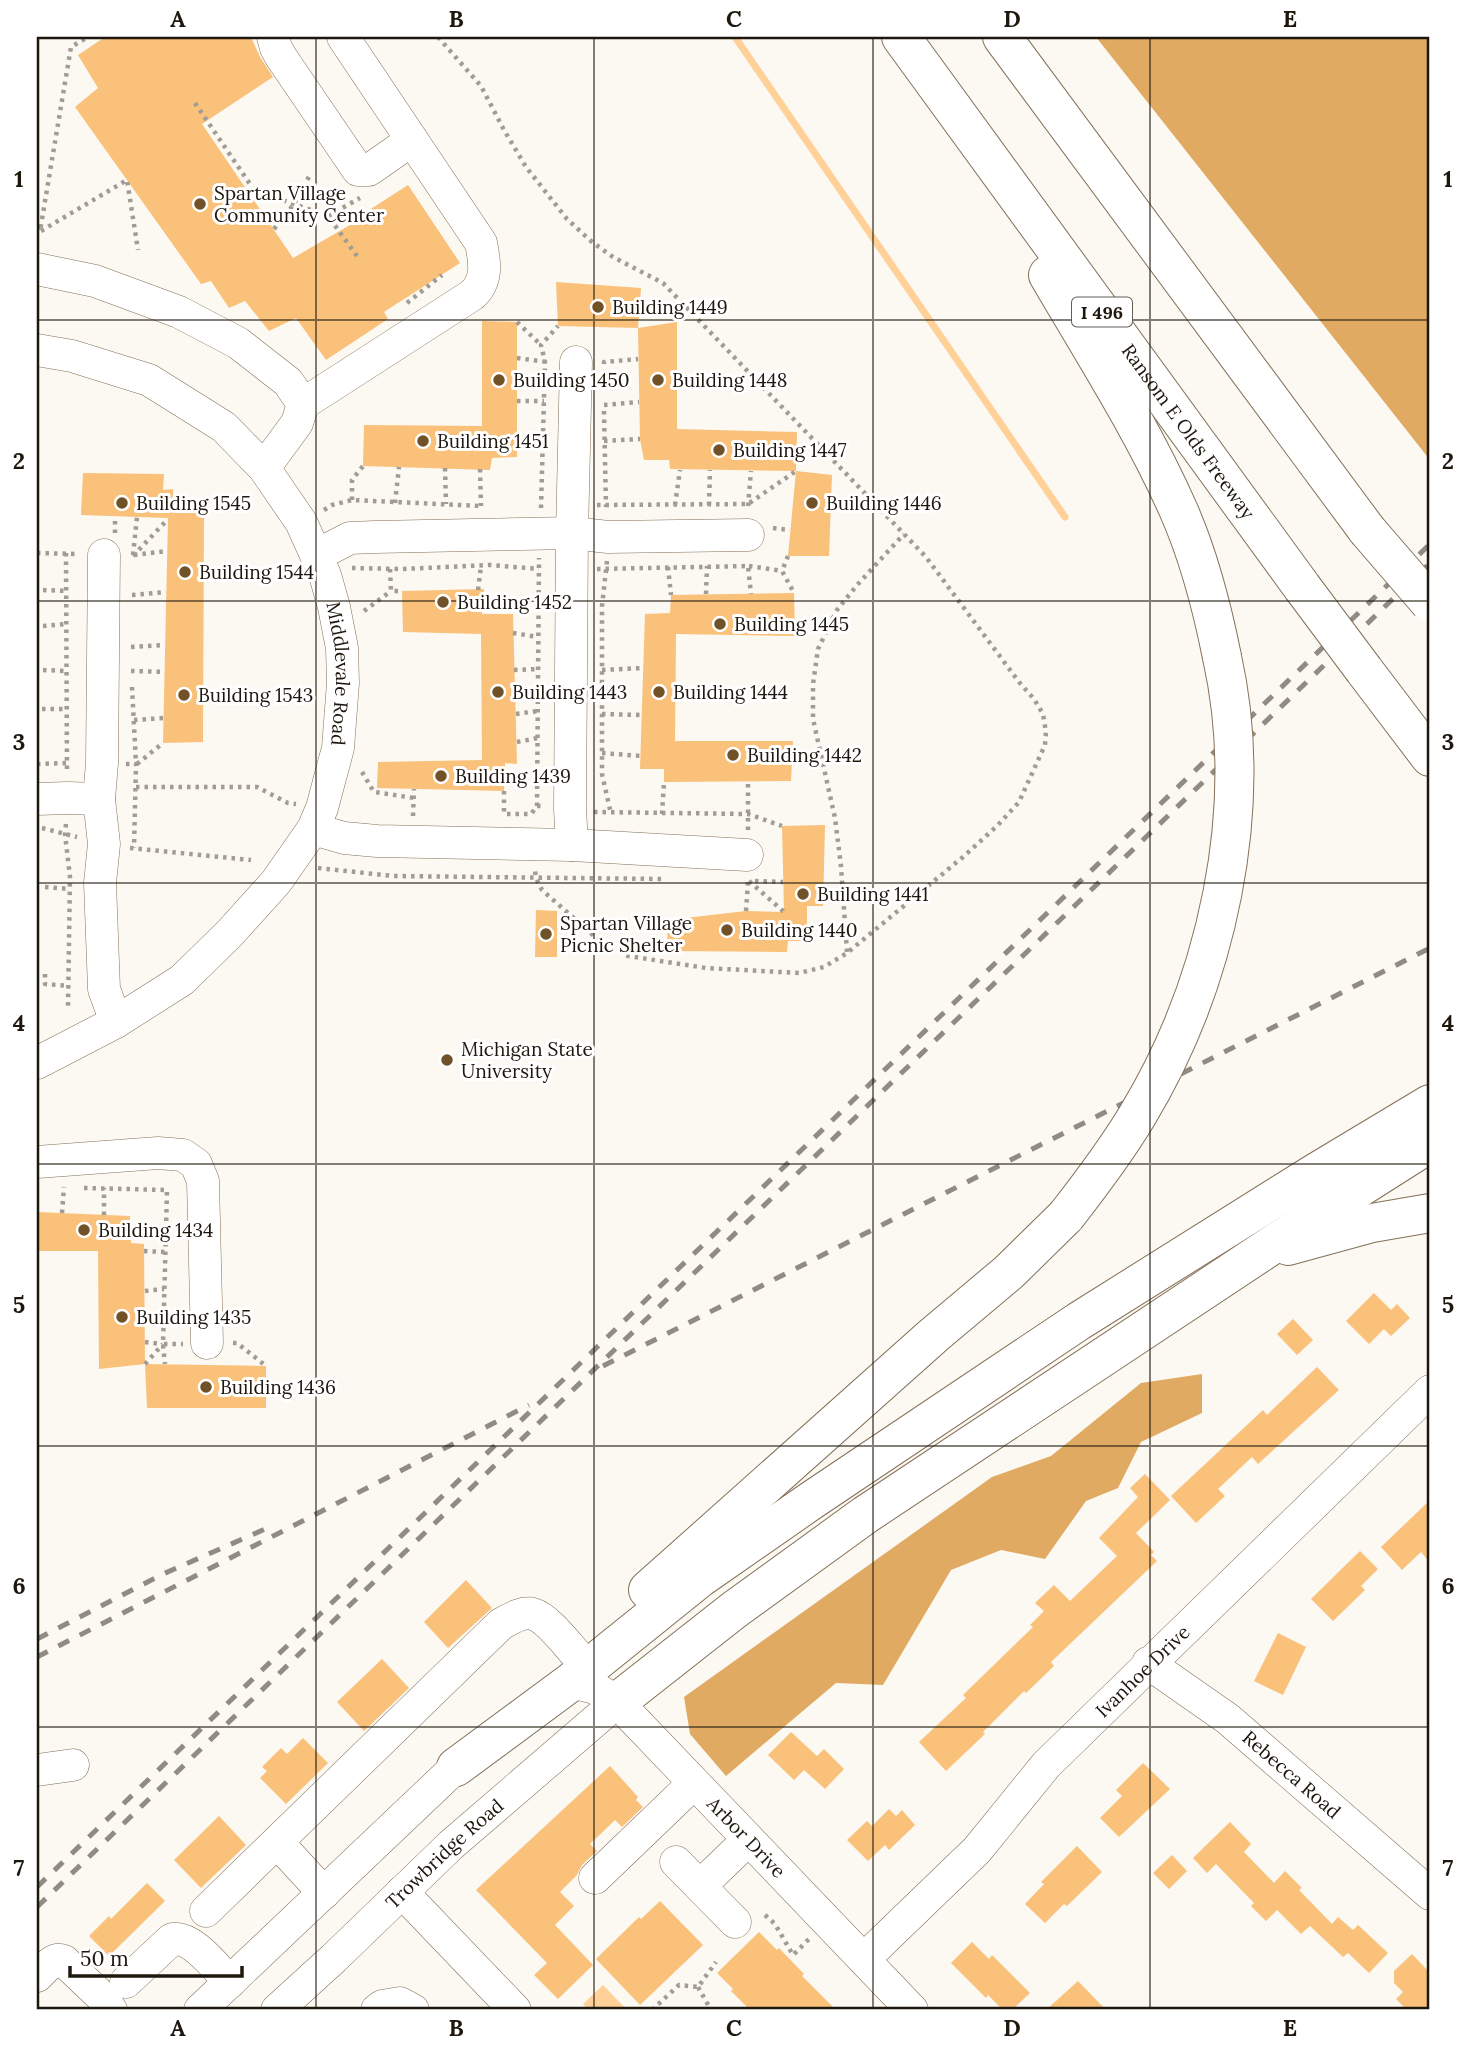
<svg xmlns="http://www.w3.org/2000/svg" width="1467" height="2047" viewBox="0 0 1467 2047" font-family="Lora,serif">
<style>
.forest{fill:#e1aa62}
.water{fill:#ffd199}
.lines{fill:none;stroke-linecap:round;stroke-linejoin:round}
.stream{stroke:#ffd199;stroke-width:7}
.building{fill:#f9c179}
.minor-casing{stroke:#847058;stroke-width:33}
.highway-casing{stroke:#847058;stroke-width:40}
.path{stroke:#a19c94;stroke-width:4.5;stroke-dasharray:3.5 5;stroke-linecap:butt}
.minor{stroke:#fff;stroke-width:32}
.highway{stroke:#fff;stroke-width:38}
.rail{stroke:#908b83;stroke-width:5;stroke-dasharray:12 12;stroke-linecap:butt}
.highway-bridge-casing{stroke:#847058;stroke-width:40;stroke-linecap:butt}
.highway-bridge{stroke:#fff;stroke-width:38}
.grid{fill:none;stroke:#1e170d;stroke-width:2;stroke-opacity:0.55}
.poi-dot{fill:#715127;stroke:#fff;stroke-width:2.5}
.labels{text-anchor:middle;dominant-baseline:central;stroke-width:6;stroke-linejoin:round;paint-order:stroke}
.shield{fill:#fff;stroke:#625d56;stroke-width:2}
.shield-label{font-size:18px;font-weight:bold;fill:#1e170d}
.poi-label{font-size:19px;fill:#1e170d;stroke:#fff;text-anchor:start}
.street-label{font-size:19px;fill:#1e170d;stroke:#fff}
.neatline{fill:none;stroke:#1e170d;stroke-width:2.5}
.grid-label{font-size:23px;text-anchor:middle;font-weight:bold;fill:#1e170d}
</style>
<rect width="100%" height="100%" fill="#fcf8f2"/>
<!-- forest -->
<path class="forest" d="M 1096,37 L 1430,37 L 1430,460 Z
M 1202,1374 L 1202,1413 L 1141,1442 L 1118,1488 L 1086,1501 L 1045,1559 L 1001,1550 L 951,1570 L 883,1685 L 836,1683 L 726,1776 L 690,1734 L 684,1697 L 992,1477 L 1051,1456 L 1141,1383 Z"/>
<!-- water -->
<path class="water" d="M 603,1985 L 627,2010 L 589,2010 L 583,2004 Z"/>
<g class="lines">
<!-- stream -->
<path class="stream" d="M 735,37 L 1065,517"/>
</g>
<!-- building -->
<path class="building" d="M 105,37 L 251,37 L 260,57 L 273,77 L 202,124 L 293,258 L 350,225 L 349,223 L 408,185 L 460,263 L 384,312 L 388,319 L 326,360 L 296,318 L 269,331 L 245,301 L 229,308 L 211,281 L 201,284 L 75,107 L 98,88 L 78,55 Z
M 556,282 L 641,288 L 638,328 L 558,326 Z
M 482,321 L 517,322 L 517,457 L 492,458 L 490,470 L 363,466 L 364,425 L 482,426 Z
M 677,322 L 677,429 L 797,432 L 796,471 L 670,469 L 669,460 L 644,460 L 640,439 L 638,328 Z
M 796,471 L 832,475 L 829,556 L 788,556 Z
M 83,473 L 164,474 L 163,490 L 173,489 L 174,511 L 204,511 L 203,742 L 163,743 L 168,518 L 81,515 Z
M 484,589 L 482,614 L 513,614 L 517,764 L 505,763 L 504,791 L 377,788 L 378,762 L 482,760 L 481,634 L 403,632 L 402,591 Z
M 794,593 L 795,636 L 676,634 L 675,741 L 793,741 L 791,781 L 664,782 L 664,769 L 640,769 L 645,614 L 670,613 L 671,595 Z
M 825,825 L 823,906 L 807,906 L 807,941 L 788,941 L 787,952 L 667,951 L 668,920 L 746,911 L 784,912 L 782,826 Z
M 536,910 L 557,911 L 557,957 L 535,957 Z
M 37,1212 L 130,1216 L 131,1243 L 144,1244 L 145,1364 L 99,1369 L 98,1251 L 37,1251 Z
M 1374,1293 L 1391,1310 L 1397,1304 L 1410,1318 L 1391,1336 L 1384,1329 L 1369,1344 L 1346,1321 Z
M 1293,1319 L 1313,1340 L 1297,1355 L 1277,1334 Z
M 145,1364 L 266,1366 L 266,1408 L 147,1408 Z
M 1317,1367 L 1339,1390 L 1258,1464 L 1252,1457 L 1218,1489 L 1225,1496 L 1196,1523 L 1171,1496 L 1263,1410 L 1267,1415 Z
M 1145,1474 L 1170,1500 L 1136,1533 L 1154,1552 L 1151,1555 L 1157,1561 L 1051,1662 L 1054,1666 L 1026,1693 L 1024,1691 L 983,1732 L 985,1734 L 946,1771 L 919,1742 L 966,1698 L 963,1695 L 1033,1627 L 1030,1625 L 1044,1611 L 1035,1603 L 1054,1585 L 1070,1601 L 1117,1556 L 1099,1538 L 1138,1497 L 1130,1488 Z
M 1430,1500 L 1430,1563 L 1421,1552 L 1402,1570 L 1381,1547 Z
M 1360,1551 L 1378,1569 L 1361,1586 L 1365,1590 L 1333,1621 L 1311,1599 Z
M 466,1580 L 492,1608 L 448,1648 L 424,1622 Z
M 1278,1633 L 1306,1647 L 1283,1695 L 1254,1681 Z
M 382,1659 L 409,1688 L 364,1731 L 337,1702 Z
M 791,1732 L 817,1756 L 824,1749 L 844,1769 L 825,1789 L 804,1770 L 794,1780 L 768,1755 Z
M 303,1738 L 328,1763 L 286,1804 L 260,1778 L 267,1771 L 262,1767 L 281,1748 L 287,1754 Z
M 1143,1763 L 1170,1789 L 1119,1837 L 1100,1818 L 1122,1796 L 1116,1790 Z
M 610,1766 L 638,1797 L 636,1800 L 643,1807 L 622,1827 L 615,1820 L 590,1844 L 597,1851 L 582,1865 L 577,1875 L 560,1892 L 574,1906 L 555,1925 L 593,1965 L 558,1999 L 534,1975 L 547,1963 L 476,1890 Z
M 889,1809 L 896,1816 L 902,1810 L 915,1825 L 889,1850 L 885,1845 L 868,1861 L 847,1840 L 867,1821 L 872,1826 Z
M 219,1816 L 246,1845 L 201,1888 L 174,1860 Z
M 1230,1822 L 1251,1844 L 1244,1852 L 1274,1883 L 1285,1871 L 1302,1888 L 1299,1890 L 1332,1924 L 1338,1917 L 1353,1930 L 1358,1925 L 1388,1953 L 1369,1973 L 1348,1953 L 1343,1957 L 1310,1926 L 1301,1934 L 1277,1910 L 1266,1921 L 1251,1906 L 1254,1903 L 1216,1864 L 1207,1873 L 1193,1858 Z
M 1077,1846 L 1102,1872 L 1067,1906 L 1064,1904 L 1045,1923 L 1025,1904 L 1044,1884 L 1041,1882 Z
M 1172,1855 L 1187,1871 L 1169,1889 L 1153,1873 Z
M 147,1883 L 165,1901 L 109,1956 L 89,1936 L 109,1916 L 111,1919 Z
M 660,1901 L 703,1945 L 640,2005 L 596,1959 L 639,1917 L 641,1919 Z
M 759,1932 L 777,1950 L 779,1948 L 804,1974 L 802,1976 L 836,2010 L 750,2010 L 731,1991 L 733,1989 L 717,1973 Z
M 972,1942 L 989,1959 L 992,1955 L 1030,1993 L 1012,2010 L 1003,2010 L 988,1995 L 986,1998 L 951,1963 Z
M 1412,1954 L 1430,1973 L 1430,2010 L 1407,2010 L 1396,1999 L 1403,1992 L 1394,1983 L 1394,1971 Z
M 1078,1981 L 1106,2010 L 1046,2010 Z"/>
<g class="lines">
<defs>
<g id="minor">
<path d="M 273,37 L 276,48 L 281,57 L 358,170 L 369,170 L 412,140"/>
<path d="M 37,269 L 95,281 L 179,312 L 238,343 L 288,382 L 303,404 L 297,423 L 264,468"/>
<path id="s1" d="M 37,350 L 72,356 L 149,380 L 224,427 L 264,468 L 301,522 L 325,575 L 334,607 L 342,648 L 343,683 L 338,748 L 322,808 L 313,829 L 276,882 L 230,933 L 182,980 L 116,1022 L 37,1063"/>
<path d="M 303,404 L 472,295 C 488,281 485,262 481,243 L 343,37"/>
<path d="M 104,555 L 102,763 L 99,799 L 104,844 L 100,883 L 104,989 L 116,1022"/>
<path d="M 317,555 L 350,538 L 375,537 L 572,533 L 608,537 L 748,535"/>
<path d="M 37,799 L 67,798 L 99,799"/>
<path d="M 313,829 L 344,838 L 377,841 L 572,845 L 747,855"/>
<path d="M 572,845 L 570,809 L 572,533 L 576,362"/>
<path d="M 37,1162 L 158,1153 L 183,1155 L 196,1164 L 203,1181 L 207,1343"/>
<path id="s2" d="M 1148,1663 L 1228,1719 L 1430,1894"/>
<path id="s3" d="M 571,1682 L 595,1688 L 617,1702 L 912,2010"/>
<path d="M 37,1770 L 73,1765"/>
<path d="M 277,1842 L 324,1893"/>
<path d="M 676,1862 L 735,1922"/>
<path d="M 595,1878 L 694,1783"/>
<path d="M 700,1886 L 748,1840"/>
<path d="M 402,1892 L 515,2010"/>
<path d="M 206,1911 L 501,1624 C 510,1619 523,1611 533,1614 C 547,1618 566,1643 575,1653"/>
<path id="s4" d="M 864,1959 L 977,1850 L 1046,1765 L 1430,1391"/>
<path d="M 37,1976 C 45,1969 53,1956 64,1961 L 103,1998 L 111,2010"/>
<path d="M 126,1982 L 172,1939 C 193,1936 216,1968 230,1982"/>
<path d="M 200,2010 L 456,1767"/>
<path id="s5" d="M 277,2010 L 334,1958 L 451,1845 L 617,1702"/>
<path d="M 377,2010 L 382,2006 L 400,2003 L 413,2010"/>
</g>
<g id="highway">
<path id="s6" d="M 901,37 L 1302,587"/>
<path d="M 1002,37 L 1367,530"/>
<path d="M 1048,275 C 1093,352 1142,428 1178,509 C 1199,556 1212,607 1222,657"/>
<path d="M 1364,670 L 1430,757"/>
<path d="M 1288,1246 L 1372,1223 L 1430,1213"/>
<path d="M 648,1590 L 934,1335 L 1009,1272 L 1066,1216"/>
<path d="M 617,1702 L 734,1610 L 865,1515 L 1334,1204 L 1430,1143"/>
<path d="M 456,1767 L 571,1682 L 700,1578 L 812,1500 L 1079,1321 L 1315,1173 L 1430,1104"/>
</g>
</defs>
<!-- minor casing -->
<use href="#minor" class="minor-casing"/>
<!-- highway casing -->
<use href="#highway" class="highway-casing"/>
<!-- path -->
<path class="path" d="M 438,37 L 481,86 L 504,130 L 526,167 L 567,219 L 592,242 L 613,257 L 663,283 L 926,557 L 1019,682 L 1034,699 L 1043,714 L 1046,732 L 1045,745 L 1019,802 L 997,826 L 963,857 L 847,953 L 824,967 L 799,973 L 706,968 L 628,956 L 603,944 L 542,890 L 536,878 L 535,870
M 195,103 L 254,190 L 328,216 L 357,256
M 328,216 L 360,198
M 37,227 L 40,231 L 71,47 L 88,37
M 274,229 L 294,204 L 311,173
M 41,231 L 127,180 L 138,250
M 407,303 L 442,275
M 517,322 L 541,345
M 517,358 L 547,362
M 604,364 L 604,362 L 638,359
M 517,401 L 544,401
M 604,405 L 639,402
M 604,411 L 606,507
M 517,438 L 543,439
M 604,441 L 640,439
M 445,468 L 446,504
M 480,469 L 481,506
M 352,500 L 352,480 L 363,466
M 395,503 L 399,467
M 597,505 L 748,504 L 796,471
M 675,505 L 680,470
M 709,505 L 710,470
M 748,506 L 751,471
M 541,508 L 545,362 L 541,345 L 558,326
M 324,510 L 332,505 L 352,500 L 481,506
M 773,528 L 790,530
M 115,533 L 115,516
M 37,553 L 78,554
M 66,553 L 67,773
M 133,555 L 137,517
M 134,555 L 167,551
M 133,556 L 168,519
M 788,556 L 782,571 L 794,593
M 607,561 L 602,606 L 602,774 L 611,814
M 749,566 L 782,571
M 668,567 L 671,595
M 352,568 L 402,569 L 490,565 L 539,569
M 390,569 L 391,591 L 402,591
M 597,569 L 748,566 L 751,594
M 43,590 L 67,591
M 478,590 L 481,566
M 706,594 L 707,566
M 132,595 L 166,592
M 364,611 L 391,591
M 43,626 L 66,624
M 513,633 L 538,637
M 131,647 L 165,645
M 43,670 L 66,671
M 514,670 L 538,669
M 602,670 L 643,668
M 131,671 L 165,672
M 132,687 L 136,764
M 42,709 L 66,709
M 516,714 L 538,711
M 602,714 L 642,715
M 134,720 L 164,718
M 517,742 L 538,738
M 602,753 L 641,756
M 37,764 L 68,763
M 126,764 L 136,764 L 134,848
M 137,764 L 163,743
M 362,772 L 374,792 L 414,798
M 136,787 L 257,787 L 288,803 L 296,804
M 504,791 L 504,814
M 537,806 L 539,558
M 594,812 L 748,814 L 782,826
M 507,814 L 531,814 L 537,806 L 544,806
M 662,814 L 664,782
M 413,816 L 414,789
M 66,824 L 65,834 L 70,877 L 68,1007
M 42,828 L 77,837
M 748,830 L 748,781
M 130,848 L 251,860
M 318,868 L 393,876 L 662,879
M 749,881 L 784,912
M 755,881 L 783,882
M 45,887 L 70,889
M 746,911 L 748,881
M 847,952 L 841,866 L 835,818 L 813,719 L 813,684 L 818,649 L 837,610 L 858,584 L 904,534
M 45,974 L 45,984 L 69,986
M 84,1188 L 167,1190 L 163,1344 L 183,1344
M 62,1213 L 64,1187
M 104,1215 L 104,1188
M 144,1251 L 165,1252
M 145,1291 L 164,1289
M 145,1342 L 162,1344
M 233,1343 L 237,1343 L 266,1366
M 163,1345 L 165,1364
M 145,1364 L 163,1344
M 765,1915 L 775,1924 L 793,1955 L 809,1939
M 698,1987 L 711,2010
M 652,2010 L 679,1985 L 698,1987 L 716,1962"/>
<!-- minor -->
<use href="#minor" class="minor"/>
<!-- highway -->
<use href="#highway" class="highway"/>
<!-- rail -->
<path class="rail" d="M 603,1366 L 1430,948
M 37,1639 L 163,1574 L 272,1526
M 37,1657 L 529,1405
M 37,1887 L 1430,544
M 37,1907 L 1430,563"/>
<defs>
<path id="highway-bridge" d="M 1367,530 L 1430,603
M 1302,587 L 1364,670
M 1066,1216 C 1091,1184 1116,1151 1137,1116 C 1217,984 1256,809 1222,657"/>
</defs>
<!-- highway-bridge casing -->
<use href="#highway-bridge" class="highway-bridge-casing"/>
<!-- highway-bridge -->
<use href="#highway-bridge" class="highway-bridge"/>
</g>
<!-- grid -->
<path class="grid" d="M 316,37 L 316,2010M 594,37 L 594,2010M 873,37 L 873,2010M 1150,37 L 1150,2010M 37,320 L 1430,320M 37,601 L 1430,601M 37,883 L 1430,883M 37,1164 L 1430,1164M 37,1446 L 1430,1446M 37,1727 L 1430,1727"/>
<!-- markers -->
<g class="poi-dot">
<circle cx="200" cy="204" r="7"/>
<circle cx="598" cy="307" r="7"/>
<circle cx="499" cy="380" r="7"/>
<circle cx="658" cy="380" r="7"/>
<circle cx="423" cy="441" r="7"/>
<circle cx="719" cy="450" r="7"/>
<circle cx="122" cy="503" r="7"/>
<circle cx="812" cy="503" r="7"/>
<circle cx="185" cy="572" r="7"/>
<circle cx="443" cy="602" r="7"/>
<circle cx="720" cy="624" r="7"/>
<circle cx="498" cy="692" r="7"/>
<circle cx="659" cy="692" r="7"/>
<circle cx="184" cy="695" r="7"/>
<circle cx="733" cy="755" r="7"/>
<circle cx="441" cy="776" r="7"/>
<circle cx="803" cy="894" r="7"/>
<circle cx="727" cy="930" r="7"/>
<circle cx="546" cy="934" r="7"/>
<circle cx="447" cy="1060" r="7"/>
<circle cx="84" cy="1230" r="7"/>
<circle cx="122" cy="1317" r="7"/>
<circle cx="206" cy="1387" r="7"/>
</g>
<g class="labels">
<!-- shield labels -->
<rect class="shield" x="1072" y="297.5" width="60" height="29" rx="5"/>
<g class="shield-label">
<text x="1102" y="312">I 496</text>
</g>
<!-- poi labels -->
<g class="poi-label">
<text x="214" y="193">Spartan Village<tspan x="214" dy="22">Community Center</tspan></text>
<text x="612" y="307">Building 1449</text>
<text x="513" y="380">Building 1450</text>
<text x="672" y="380">Building 1448</text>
<text x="437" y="441">Building 1451</text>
<text x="733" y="450">Building 1447</text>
<text x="136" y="503">Building 1545</text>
<text x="826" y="503">Building 1446</text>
<text x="199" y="572">Building 1544</text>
<text x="457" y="602">Building 1452</text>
<text x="734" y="624">Building 1445</text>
<text x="512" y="692">Building 1443</text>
<text x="673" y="692">Building 1444</text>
<text x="198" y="695">Building 1543</text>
<text x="747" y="755">Building 1442</text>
<text x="455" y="776">Building 1439</text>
<text x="817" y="894">Building 1441</text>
<text x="560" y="923">Spartan Village<tspan x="560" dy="22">Picnic Shelter</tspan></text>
<text x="741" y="930">Building 1440</text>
<text x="461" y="1049">Michigan State<tspan x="461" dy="22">University</tspan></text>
<text x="98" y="1230">Building 1434</text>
<text x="136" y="1317">Building 1435</text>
<text x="220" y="1387">Building 1436</text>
</g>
<!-- street labels -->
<g class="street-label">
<text stroke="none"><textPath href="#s6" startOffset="488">Ransom E Olds Freeway</textPath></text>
<text stroke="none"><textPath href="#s1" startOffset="486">Middlevale Road</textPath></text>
<text stroke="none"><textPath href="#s4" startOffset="401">Ivanhoe Drive</textPath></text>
<text stroke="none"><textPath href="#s2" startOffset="182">Rebecca Road</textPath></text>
<text stroke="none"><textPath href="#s3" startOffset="238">Arbor Drive</textPath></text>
<text stroke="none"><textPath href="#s5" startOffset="229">Trowbridge Road</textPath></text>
</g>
</g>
<!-- border -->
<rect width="1467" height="2047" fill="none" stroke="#ffffff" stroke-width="77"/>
<!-- scale -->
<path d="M70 1966v10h172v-10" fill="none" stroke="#1e170d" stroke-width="3.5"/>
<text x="80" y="1966" font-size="21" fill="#1e170d" stroke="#ffffff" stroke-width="5" paint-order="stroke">50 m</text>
<rect x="38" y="38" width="1390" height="1970" class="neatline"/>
<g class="grid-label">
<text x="178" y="27">A</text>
<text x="456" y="27">B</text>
<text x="734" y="27">C</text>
<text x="1012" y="27">D</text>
<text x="1290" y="27">E</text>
<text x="19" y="187">1</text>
<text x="1448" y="187">1</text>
<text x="19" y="469">2</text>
<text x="1448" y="469">2</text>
<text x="19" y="750">3</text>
<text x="1448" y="750">3</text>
<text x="19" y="1031">4</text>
<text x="1448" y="1031">4</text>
<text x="19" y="1313">5</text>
<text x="1448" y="1313">5</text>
<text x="19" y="1594">6</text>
<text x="1448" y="1594">6</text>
<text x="19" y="1876">7</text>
<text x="1448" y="1876">7</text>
<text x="178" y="2036">A</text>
<text x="456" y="2036">B</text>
<text x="734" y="2036">C</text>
<text x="1012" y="2036">D</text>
<text x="1290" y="2036">E</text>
</g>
</svg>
